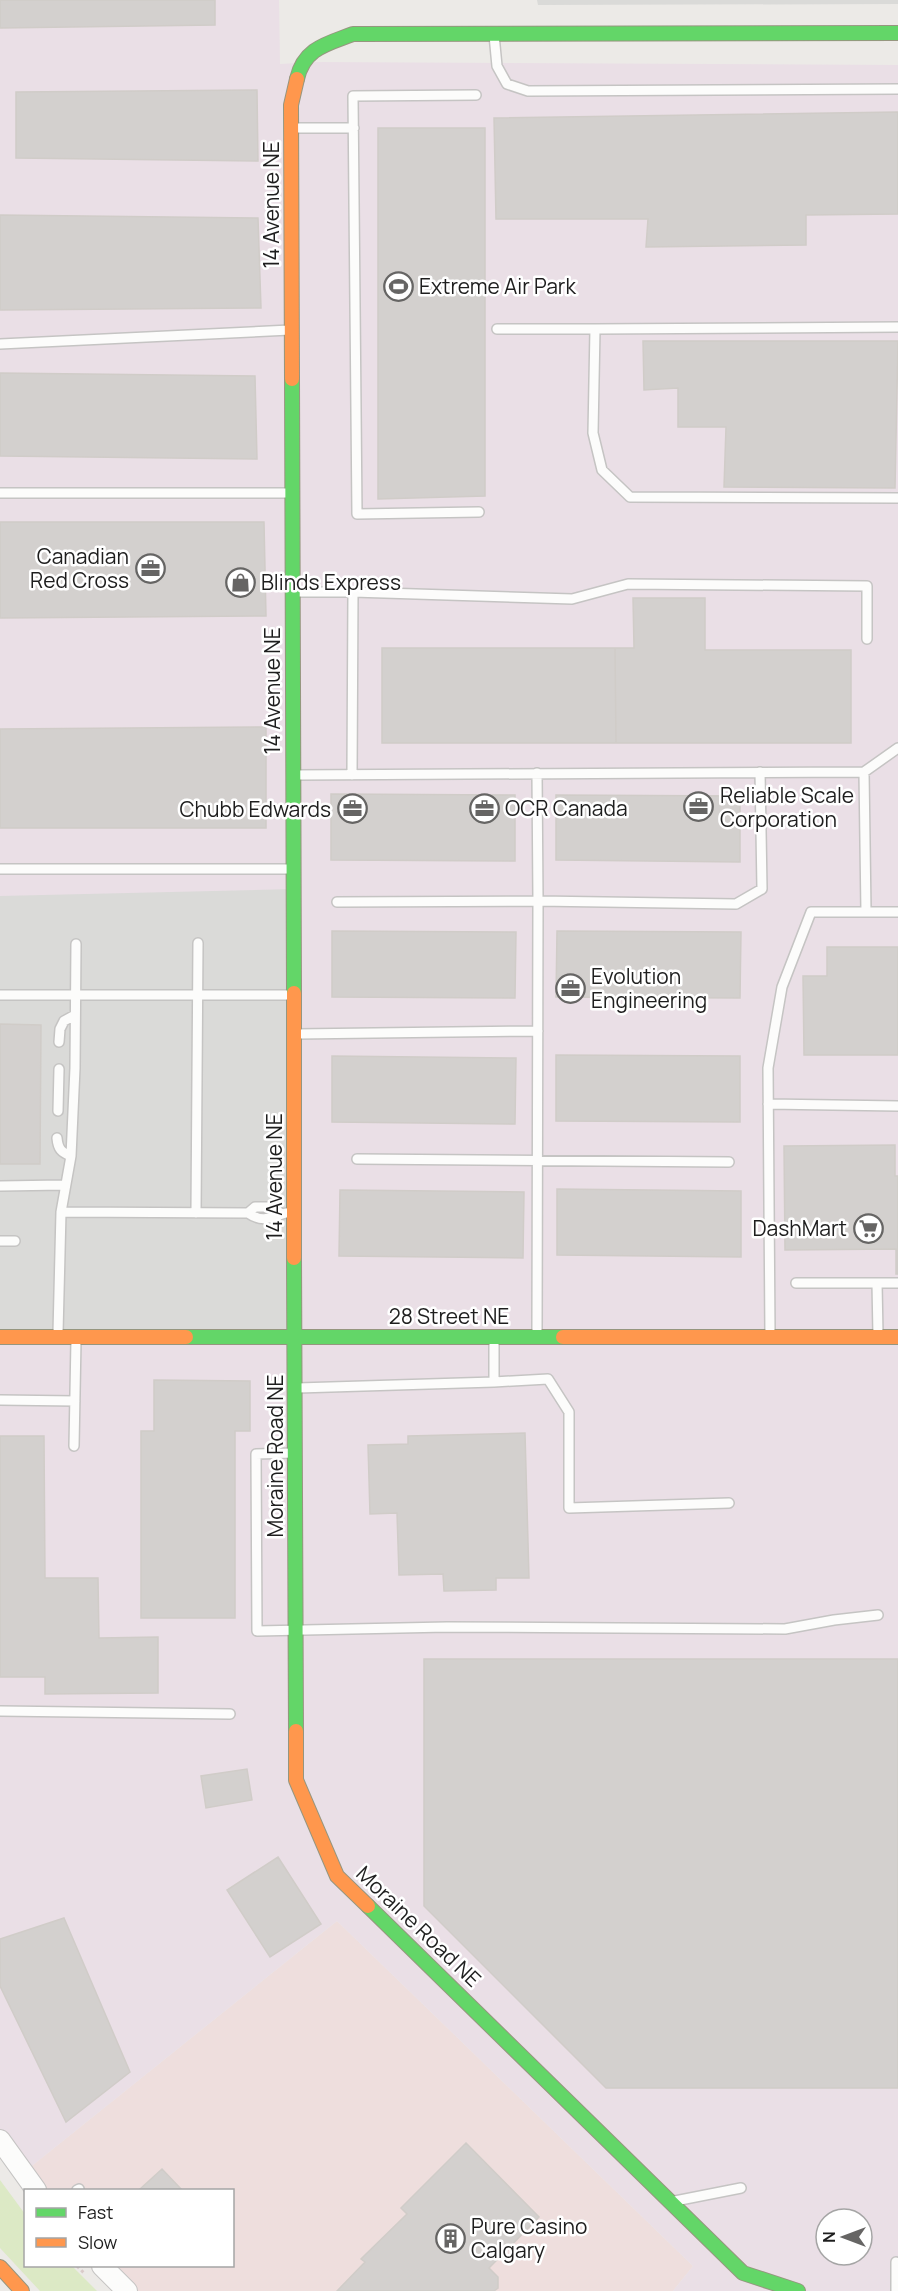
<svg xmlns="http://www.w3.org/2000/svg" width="898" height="2291" viewBox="0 0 898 2291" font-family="Manrope,sans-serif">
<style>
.commercial{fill:#eededd}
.industrial{fill:#eadfe6;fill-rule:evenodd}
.religious{fill:#dadad8}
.grass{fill:#dce9c5}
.building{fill:#d3d0ce;stroke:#d0ccc8;stroke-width:1.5}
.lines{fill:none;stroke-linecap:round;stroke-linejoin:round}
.lane-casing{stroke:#c5c4c3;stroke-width:12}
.street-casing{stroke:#c5c4c3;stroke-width:22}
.fast-casing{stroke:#96967f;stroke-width:16}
.slow-casing{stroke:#96967f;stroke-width:16}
.path{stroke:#dacbca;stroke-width:3;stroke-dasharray:3 3;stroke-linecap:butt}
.lane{stroke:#fcfcfb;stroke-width:9}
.street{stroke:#fcfcfb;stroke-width:20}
.fast{stroke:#63d668;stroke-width:14}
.slow{stroke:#ff974d;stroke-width:14}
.labels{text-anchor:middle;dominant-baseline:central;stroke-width:5;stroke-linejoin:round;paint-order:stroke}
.street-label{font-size:21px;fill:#1e1e1e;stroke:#fff}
.poi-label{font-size:21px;fill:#1e1e1e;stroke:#fff;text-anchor:start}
</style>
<rect width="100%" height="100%" fill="#eceae7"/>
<!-- commercial -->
<path class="commercial" d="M 337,1921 L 693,2266 L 673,2291 L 127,2291 L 102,2266 L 232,2266 L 232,2190 L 36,2190 L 23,2173 Z"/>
<!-- industrial -->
<path class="industrial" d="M 0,0 L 279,0 L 280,64 L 314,62 L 898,65 L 898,2291 L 673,2291 L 693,2266 L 337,1921 L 23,2173 L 0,2140 ZM 826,2219 L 862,2219 L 862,2255 L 826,2255 Z"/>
<!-- religious -->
<path class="religious" d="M 537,0 L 898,0 L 898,4 L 538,5 Z
M 294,889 L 296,1337 L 0,1337 L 0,896 Z"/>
<!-- grass -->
<path class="grass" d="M 0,2180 L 25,2214 L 26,2266 L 72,2266 L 97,2291 L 40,2291 L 0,2248 Z"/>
<!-- building -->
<path class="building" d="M 0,0 L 215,0 L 215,25 L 0,28 Z
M 257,90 L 258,161 L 16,158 L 16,92 Z
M 898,112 L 898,214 L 806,215 L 806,245 L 646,247 L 648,219 L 496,219 L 494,118 Z
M 378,128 L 485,128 L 485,496 L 378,499 Z
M 0,215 L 258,218 L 261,308 L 0,310 Z
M 643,341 L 898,341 L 895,488 L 724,487 L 726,427 L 678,427 L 678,388 L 644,390 Z
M 0,373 L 255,376 L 257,459 L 0,456 Z
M 0,522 L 264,522 L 266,616 L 0,618 Z
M 633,598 L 705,598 L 705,650 L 851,650 L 851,743 L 616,743 L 615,648 L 634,648 Z
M 382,648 L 615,648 L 616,743 L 382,743 Z
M 266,727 L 266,828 L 0,828 L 0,729 Z
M 331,794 L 515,795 L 515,861 L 331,860 Z
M 556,795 L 740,796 L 740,862 L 556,860 Z
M 332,931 L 516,932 L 515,998 L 332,997 Z
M 557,931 L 741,932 L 740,998 L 556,997 Z
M 827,947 L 898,947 L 898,1055 L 804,1055 L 803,976 L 827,976 Z
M 0,1024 L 41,1025 L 40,1164 L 0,1164 Z
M 556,1055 L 740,1056 L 740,1122 L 556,1121 Z
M 332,1056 L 516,1058 L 515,1124 L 332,1122 Z
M 895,1145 L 895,1176 L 898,1176 L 898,1274 L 896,1274 L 896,1249 L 785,1250 L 784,1146 Z
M 557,1189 L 741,1191 L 741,1257 L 557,1255 Z
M 340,1190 L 524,1192 L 523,1258 L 339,1256 Z
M 154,1380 L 250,1381 L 250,1431 L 235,1431 L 235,1618 L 141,1618 L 141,1431 L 154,1431 Z
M 525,1433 L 529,1578 L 496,1578 L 496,1590 L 444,1591 L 443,1574 L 399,1575 L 397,1513 L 370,1514 L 368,1445 L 408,1444 L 408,1436 Z
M 0,1436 L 44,1436 L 45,1578 L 98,1578 L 99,1638 L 158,1637 L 158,1693 L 45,1694 L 45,1677 L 0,1677 Z
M 424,1659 L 898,1659 L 898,2088 L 606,2088 L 424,1906 Z
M 247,1769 L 252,1800 L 206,1808 L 201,1776 Z
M 278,1857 L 321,1924 L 270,1957 L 227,1890 Z
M 64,1918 L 130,2072 L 66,2122 L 0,1986 L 0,1939 Z
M 466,2143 L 539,2217 L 489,2268 L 498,2277 L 498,2288 L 494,2291 L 337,2291 L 365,2262 L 361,2259 L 407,2214 L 401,2208 Z
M 162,2169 L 182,2190 L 139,2190 Z"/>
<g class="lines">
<defs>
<path id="lane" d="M 494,35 L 497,66 L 507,84 L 528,91 L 898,89
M 476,95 L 353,96 L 357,514 L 479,512
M 294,128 L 354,128
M 898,327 L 595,329 L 593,433 L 602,470 L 630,497 L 898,498
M 497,329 L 595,329
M 0,344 L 290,330
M 0,493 L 290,493
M 296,592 L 353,592
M 296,775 L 864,772
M 352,775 L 353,592 L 572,599 L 628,584 L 867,586 L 867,639
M 0,869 L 292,869
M 337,902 L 538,901 L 537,773
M 866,912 L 864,772 L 898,748
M 0,995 L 292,995
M 297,1034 L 538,1031
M 59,1042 L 60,1029 L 64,1021 L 75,1015
M 768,1104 L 898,1106
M 58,1111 L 59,1069
M 57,1138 C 58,1149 61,1152 71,1156
M 357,1159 L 729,1162
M 0,1186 L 64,1185
M 61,1212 L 248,1213 C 267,1226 274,1213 293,1212
M 196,1213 L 198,943
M 248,1213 L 255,1207 L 273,1207 L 280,1213
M 0,1241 L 15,1241
M 796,1283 L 898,1283
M 877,1283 L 878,1335
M 58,1333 L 61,1212 L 71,1156 L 75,1068 L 76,944
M 537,1334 L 538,901 L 736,904 L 762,889 L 760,772
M 770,1335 L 768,1068 L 782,987 L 811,912 L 898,912
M 494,1382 L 548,1379 L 569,1412 L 569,1508 L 729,1503
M 298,1388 L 494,1382 L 494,1339
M 0,1400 L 75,1401
M 74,1446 L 76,1340
M 293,1453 L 256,1454 L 257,1631 L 447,1627 L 785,1629 L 834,1620 L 878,1615
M 0,1711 L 230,1714
M 77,2190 L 79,2189
M 675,2201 L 741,2188
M 896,2262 L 896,2291"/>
<path id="street" d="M 0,2140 L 36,2190
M 102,2266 L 127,2291"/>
<path id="fast" d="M 297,79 C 304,48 327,44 353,34 L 898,33
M 292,379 L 294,993
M 294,1258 L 296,1731
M 186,1337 L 563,1337
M 368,1906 L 743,2273 L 798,2291"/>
<path id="slow" d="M 292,379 L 291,105 L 297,79
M 294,993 L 294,1258
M 0,1337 L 186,1337
M 563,1337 L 898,1337
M 296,1731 L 296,1780 L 337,1876 L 368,1906
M 0,2267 L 22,2291"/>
</defs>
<!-- lane casing -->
<use href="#lane" class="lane-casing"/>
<!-- street casing -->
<use href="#street" class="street-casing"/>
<!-- fast casing -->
<use href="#fast" class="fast-casing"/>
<!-- slow casing -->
<use href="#slow" class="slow-casing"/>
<!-- path -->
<path class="path" d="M 77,2266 L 84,2273"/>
<!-- lane -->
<use href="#lane" class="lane"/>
<!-- street -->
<use href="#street" class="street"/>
<!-- fast -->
<use href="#fast" class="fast"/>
<!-- slow -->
<use href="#slow" class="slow"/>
</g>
<!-- icons -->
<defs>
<symbol id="stadium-ring" viewBox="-11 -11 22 22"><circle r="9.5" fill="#fff" stroke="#666564" stroke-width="1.5"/><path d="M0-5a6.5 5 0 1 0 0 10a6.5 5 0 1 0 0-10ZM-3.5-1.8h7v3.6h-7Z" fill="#666564"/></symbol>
<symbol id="office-ring" viewBox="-11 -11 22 22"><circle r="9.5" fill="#fff" stroke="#666564" stroke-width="1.5"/><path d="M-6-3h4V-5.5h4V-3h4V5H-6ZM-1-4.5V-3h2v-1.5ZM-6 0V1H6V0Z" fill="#666564"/></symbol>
<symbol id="shop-ring" viewBox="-11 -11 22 22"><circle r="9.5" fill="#fff" stroke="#666564" stroke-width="1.5"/><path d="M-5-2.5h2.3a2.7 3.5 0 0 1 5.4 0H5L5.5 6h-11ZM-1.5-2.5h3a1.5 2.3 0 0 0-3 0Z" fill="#666564"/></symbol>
<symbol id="supermarket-ring" viewBox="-11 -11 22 22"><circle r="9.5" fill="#fff" stroke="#666564" stroke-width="1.5"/><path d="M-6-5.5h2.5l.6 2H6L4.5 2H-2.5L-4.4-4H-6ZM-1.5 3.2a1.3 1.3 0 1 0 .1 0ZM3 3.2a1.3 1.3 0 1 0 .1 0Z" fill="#666564"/></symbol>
<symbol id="building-ring" viewBox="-11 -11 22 22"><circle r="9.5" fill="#fff" stroke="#666564" stroke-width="1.5"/><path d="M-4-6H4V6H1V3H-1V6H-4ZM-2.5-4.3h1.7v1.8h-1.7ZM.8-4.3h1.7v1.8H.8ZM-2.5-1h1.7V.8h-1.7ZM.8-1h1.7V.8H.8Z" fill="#666564"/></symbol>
</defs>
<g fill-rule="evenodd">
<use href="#stadium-ring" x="382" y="270" width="33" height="33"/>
<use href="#office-ring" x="134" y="552" width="33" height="33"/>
<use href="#shop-ring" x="224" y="566" width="33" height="33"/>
<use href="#office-ring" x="682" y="790" width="33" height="33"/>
<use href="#office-ring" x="468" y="792" width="33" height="33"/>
<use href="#office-ring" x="336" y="792" width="33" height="33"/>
<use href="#office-ring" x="554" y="972" width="33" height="33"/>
<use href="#supermarket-ring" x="852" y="1212" width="33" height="33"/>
<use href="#building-ring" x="434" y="2222" width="33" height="33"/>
</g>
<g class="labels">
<!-- street labels -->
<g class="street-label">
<text transform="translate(271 205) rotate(-90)">14 Avenue NE</text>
<text transform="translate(272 691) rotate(-90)">14 Avenue NE</text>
<text transform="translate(274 1177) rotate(-90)">14 Avenue NE</text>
<text x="449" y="1316">28 Street NE</text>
<text transform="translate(275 1456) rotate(-90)">Moraine Road NE</text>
<text transform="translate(419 1926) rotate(44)">Moraine Road NE</text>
</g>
<!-- poi labels -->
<g class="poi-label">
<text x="419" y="286">Extreme Air Park</text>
<text x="129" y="556" text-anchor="end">Canadian<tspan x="129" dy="24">Red Cross</tspan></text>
<text x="261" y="582">Blinds Express</text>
<text x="720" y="795">Reliable Scale<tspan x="720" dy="24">Corporation</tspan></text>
<text x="505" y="808">OCR Canada</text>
<text x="331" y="809" text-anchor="end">Chubb Edwards</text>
<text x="591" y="976">Evolution<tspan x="591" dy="24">Engineering</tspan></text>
<text x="847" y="1228" text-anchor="end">DashMart</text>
<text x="471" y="2226">Pure Casino<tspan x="471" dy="24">Calgary</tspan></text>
</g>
</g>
<!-- legend -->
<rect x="24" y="2189" width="210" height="78" fill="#ffffff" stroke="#a5a5a5" stroke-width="1.5"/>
<rect x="36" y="2208" width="30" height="9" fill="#63d668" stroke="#a5a5a5" stroke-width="1.5"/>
<text x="78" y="2219" font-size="18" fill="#1e1e1e">Fast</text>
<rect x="36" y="2238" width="30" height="9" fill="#ff974d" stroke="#a5a5a5" stroke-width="1.5"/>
<text x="78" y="2249" font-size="18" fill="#1e1e1e">Slow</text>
<!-- north arrow -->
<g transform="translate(844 2237) rotate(270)"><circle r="28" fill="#ffffff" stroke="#a5a5a5" stroke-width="1.5"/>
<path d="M0-4.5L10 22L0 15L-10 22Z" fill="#666564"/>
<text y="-9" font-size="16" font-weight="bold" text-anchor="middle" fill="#1e1e1e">N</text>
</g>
</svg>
